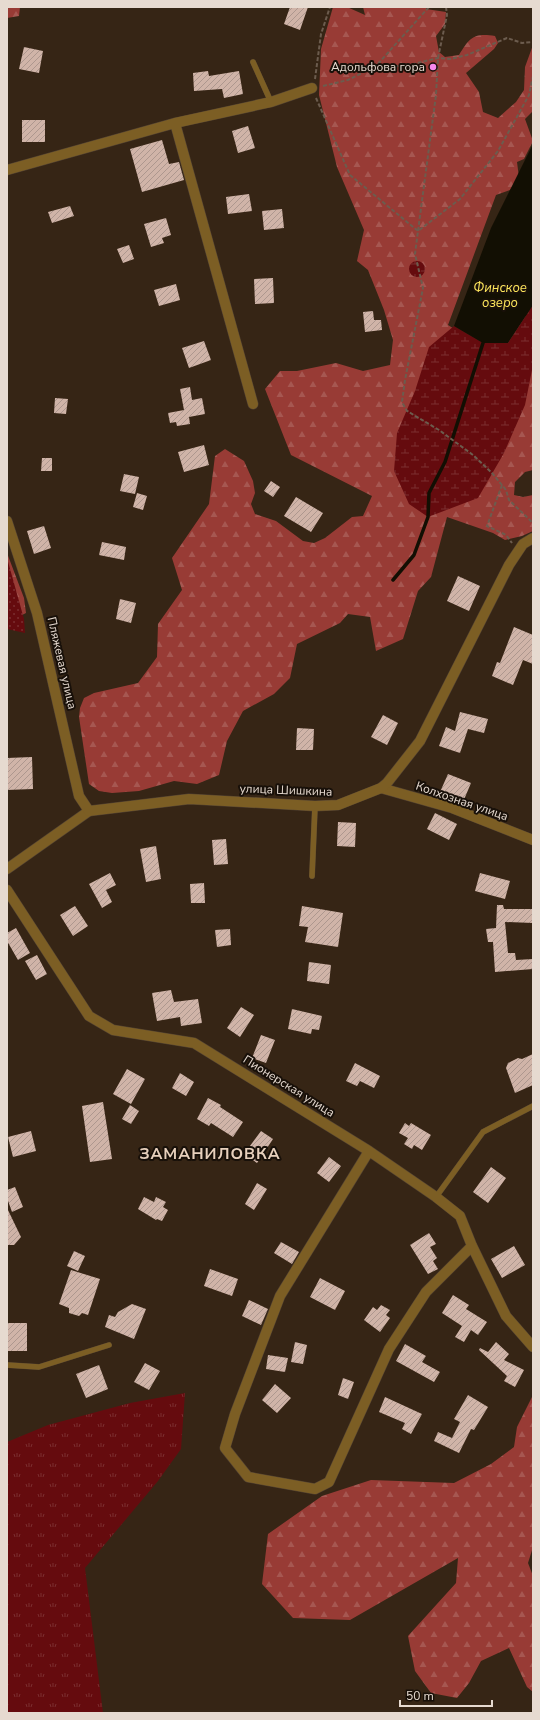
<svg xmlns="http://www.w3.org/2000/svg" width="540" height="1720" viewBox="0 0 540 1720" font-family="'Nunito Sans',sans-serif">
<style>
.grass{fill:url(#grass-tufts)}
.forest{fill:url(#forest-firs)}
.wetland{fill:url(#wetland-marsh)}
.park{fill:url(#park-dots)}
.water{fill:#120f03}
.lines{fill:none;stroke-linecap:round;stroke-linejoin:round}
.stream{stroke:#120f03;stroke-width:3.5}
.building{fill:url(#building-hatch)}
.service-casing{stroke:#524233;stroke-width:6}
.minor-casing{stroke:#524233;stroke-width:11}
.tertiary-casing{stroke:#524233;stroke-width:11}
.path{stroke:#6c5c4e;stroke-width:2;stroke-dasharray:4 2;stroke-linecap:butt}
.service{stroke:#7c5e24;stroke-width:5.5}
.minor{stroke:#7c5e24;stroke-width:10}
.tertiary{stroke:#7c5e24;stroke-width:10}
.poi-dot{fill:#f788eb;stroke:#181009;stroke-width:1.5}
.labels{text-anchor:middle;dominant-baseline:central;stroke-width:4;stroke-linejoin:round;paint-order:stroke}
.poi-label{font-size:12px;fill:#e6dad0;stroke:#181009;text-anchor:end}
.street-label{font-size:12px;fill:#e6dad0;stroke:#181009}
.water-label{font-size:13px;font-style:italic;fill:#fde65c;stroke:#181009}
.district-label{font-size:16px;font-weight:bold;letter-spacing:1px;fill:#e7d0bc;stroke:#181009}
</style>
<defs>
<pattern id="grass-tufts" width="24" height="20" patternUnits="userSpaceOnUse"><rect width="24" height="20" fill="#650b0e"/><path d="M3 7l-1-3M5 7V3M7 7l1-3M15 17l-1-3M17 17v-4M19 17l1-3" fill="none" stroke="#7b2e30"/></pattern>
<pattern id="forest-firs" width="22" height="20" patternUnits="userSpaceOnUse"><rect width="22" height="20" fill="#983b35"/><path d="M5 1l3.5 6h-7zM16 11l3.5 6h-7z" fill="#a65751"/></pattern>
<pattern id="wetland-marsh" width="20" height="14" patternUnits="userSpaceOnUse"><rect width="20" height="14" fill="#650b0e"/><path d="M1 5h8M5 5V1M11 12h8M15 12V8" fill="none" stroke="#7b2e30"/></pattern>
<pattern id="park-dots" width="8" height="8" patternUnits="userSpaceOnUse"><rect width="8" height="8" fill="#650b0e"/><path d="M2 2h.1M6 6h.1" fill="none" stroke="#7b2e30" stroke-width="1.8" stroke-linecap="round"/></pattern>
<pattern id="building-hatch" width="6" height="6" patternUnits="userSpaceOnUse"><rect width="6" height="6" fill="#d0b4a8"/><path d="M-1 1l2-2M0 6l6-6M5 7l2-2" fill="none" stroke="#ad978e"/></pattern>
</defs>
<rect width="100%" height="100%" fill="#362515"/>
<!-- grass -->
<path class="grass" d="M 185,1393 L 181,1449 L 158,1481 L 85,1568 L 103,1713 L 7,1713 L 7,1442 L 48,1425 L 130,1403 Z"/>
<!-- forest -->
<path class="forest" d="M 7,7 L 20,7 L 19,16 L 7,18 Z
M 333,7 L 347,7 L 365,15 L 363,7 L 426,7 L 426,9 L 446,12 L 445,24 L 436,36 L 439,52 L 445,57 L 459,55 C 470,37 474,33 495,36 L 498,43 L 494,49 L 466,73 L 479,92 L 483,112 L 498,118 L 516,102 L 524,90 L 525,67 L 533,45 L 533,111 L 525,119 L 533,141 L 524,159 L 517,162 L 519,178 L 510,190 L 496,195 L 448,325 L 478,344 L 533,312 L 533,470 L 525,472 L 515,482 L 514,495 L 523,497 L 533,495 L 533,531 L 522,536 L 505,540 L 493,533 L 447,517 L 431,577 L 418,591 L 403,639 L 376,651 L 370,617 L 348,614 L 340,623 L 297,644 L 290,678 L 274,694 L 243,711 L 227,741 L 219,775 L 197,784 L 174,781 L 139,791 L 112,793 L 99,791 L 89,784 L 79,717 L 80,708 L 84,698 L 94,693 L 138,683 L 157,657 L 158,624 L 182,590 L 172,558 L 209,504 L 215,456 L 225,449 L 244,461 L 253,481 L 255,493 L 251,504 L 255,514 L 276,521 L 303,541 L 314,543 L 325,538 L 352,517 L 363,516 L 372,496 L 291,455 L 265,389 L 280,371 L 297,371 L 336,363 L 363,371 L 390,365 L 393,340 L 384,310 L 368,270 L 357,261 L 364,230 L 337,167 L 319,95 L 321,49 Z
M 7,553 L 24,598 L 26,613 L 20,616 L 7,601 Z
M 533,1395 L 533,1547 L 528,1563 L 533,1576 L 533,1692 L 527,1687 L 509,1648 L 481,1661 L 469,1683 L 457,1698 L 431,1693 L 415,1671 L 408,1636 L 456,1583 L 458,1558 L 350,1620 L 293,1618 L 262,1584 L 268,1534 L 322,1496 L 371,1480 L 454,1483 L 491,1464 L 514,1447 L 517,1427 Z"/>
<!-- wetland -->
<path class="wetland" d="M409 269a8 8 0 1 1 16 0a8 8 0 1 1-16 0Z
M 533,305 L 533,365 L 525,405 L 504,453 L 478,498 L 428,517 L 409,504 L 394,471 L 397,433 L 415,391 L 429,347 L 454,326 L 483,343 L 508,343 Z"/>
<!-- park -->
<path class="park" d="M 7,558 L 24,619 L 25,633 L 7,629 Z"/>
<!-- water -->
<path class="water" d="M 533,144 L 533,305 L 508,343 L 483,343 L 454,326 L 491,228 Z"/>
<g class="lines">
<!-- stream -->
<path class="stream" d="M 393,580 L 414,555 L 428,517 L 429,493 L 445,462 L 483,343"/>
</g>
<!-- building -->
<path class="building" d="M 290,7 L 308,7 L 300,30 L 284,24 Z
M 24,47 L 43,51 L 39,73 L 19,69 Z
M 208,71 L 209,76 L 239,71 L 243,94 L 224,98 L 222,89 L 194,91 L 193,73 Z
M 22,120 L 45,120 L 45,142 L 22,142 Z
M 248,126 L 255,148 L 238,153 L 232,131 Z
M 162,140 L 169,164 L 179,162 L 184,180 L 142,192 L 130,149 Z
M 249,194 L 252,211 L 228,214 L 226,197 Z
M 70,206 L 74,216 L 52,223 L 48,212 Z
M 282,209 L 284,228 L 264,230 L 262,211 Z
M 166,218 L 171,235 L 162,238 L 164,243 L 151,247 L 144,224 Z
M 129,245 L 134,259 L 123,263 L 117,249 Z
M 273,278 L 274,303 L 255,304 L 254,279 Z
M 176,284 L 180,300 L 159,306 L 154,290 Z
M 373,311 L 374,320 L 381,320 L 382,330 L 365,332 L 363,312 Z
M 204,341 L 211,360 L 189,368 L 182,348 Z
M 190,387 L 192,400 L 202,398 L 205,414 L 189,417 L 190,424 L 177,426 L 176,422 L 170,423 L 168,413 L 184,410 L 180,389 Z
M 55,398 L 68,399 L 66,414 L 54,413 Z
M 204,445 L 209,465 L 184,472 L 178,452 Z
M 42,458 L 52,458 L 52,471 L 41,471 Z
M 124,474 L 139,477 L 135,494 L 120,491 Z
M 271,481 L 280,487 L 273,497 L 264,491 Z
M 137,493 L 147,496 L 143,510 L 133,507 Z
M 296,497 L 323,513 L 311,532 L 284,516 Z
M 44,526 L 51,548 L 34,554 L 27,531 Z
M 102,542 L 126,547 L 124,560 L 99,555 Z
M 458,576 L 480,586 L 469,611 L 447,601 Z
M 120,599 L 136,603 L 131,623 L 116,619 Z
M 514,627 L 533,635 L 533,664 L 523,660 L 513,685 L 492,676 L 497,662 L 500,663 Z
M 460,712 L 488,719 L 484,733 L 468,729 L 460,753 L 439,746 L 446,727 L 455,731 Z
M 383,715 L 398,723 L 387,745 L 371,737 Z
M 297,728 L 314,729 L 313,750 L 296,750 Z
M 32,757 L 33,789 L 7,790 L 7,758 Z
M 448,774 L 471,783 L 463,802 L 440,792 Z
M 435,813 L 457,824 L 449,840 L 427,829 Z
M 338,822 L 356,823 L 355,847 L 337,846 Z
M 226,839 L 228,864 L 214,865 L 212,840 Z
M 156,846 L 161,879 L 146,882 L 140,849 Z
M 110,873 L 116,885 L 106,890 L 112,902 L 102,908 L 89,884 Z
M 480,873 L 510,881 L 505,899 L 475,891 Z
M 204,883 L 205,903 L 191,903 L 190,884 Z
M 497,905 L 503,905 L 504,909 L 533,909 L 533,923 L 505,922 L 508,953 L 515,953 L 516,960 L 533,959 L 533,969 L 495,972 L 493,942 L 488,942 L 486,929 L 496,928 Z
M 75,906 L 88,926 L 73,936 L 60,915 Z
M 302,906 L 343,913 L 338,947 L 305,942 L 308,927 L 299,926 Z
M 16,928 L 30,953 L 18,960 L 7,941 L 7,933 Z
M 230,929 L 231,945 L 217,947 L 215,930 Z
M 37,955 L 47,974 L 36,980 L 25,961 Z
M 309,962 L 331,965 L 329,984 L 307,981 Z
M 171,990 L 174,1002 L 198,999 L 202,1023 L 181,1026 L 180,1017 L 157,1021 L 152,993 Z
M 241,1007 L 254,1015 L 240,1037 L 227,1028 Z
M 292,1009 L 322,1016 L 319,1030 L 312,1029 L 311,1034 L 288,1029 Z
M 261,1035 L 275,1040 L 266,1063 L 252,1058 Z
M 533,1054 L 533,1085 L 515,1093 L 506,1068 L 508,1063 L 518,1058 L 522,1059 Z
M 355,1063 L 380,1076 L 374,1088 L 360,1081 L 357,1086 L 346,1081 Z
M 127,1069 L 145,1079 L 131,1104 L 113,1094 Z
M 180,1073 L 194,1082 L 186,1096 L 172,1088 Z
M 208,1098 L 221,1105 L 220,1107 L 243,1122 L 233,1137 L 211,1123 L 209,1126 L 197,1119 Z
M 103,1102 L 112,1159 L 90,1162 L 82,1106 Z
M 130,1105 L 139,1111 L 131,1124 L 122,1119 Z
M 405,1123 L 409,1126 L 411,1123 L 431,1135 L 422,1150 L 414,1145 L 412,1149 L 404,1144 L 408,1138 L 399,1133 Z
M 31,1131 L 36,1151 L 13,1157 L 8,1137 Z
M 261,1131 L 273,1139 L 257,1163 L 244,1154 Z
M 329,1157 L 341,1166 L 329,1182 L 317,1173 Z
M 491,1167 L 506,1178 L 488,1203 L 473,1192 Z
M 257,1183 L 267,1189 L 254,1210 L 245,1204 Z
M 15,1187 L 23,1207 L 12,1212 L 7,1198 L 7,1190 Z
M 144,1197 L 154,1202 L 156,1197 L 166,1202 L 163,1207 L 168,1210 L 162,1221 L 157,1219 L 156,1220 L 138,1209 Z
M 7,1208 L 21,1237 L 14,1245 L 7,1245 Z
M 429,1233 L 436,1244 L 430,1247 L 437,1258 L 433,1261 L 438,1269 L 428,1274 L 410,1245 Z
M 281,1242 L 299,1252 L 292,1264 L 274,1253 Z
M 514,1246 L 525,1265 L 502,1278 L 491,1259 Z
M 74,1251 L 85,1256 L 78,1271 L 67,1266 Z
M 210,1269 L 238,1279 L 232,1296 L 204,1286 Z
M 71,1270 L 100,1279 L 88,1315 L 82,1313 L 79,1316 L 69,1313 L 69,1308 L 59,1304 Z
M 320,1278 L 345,1291 L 335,1310 L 310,1297 Z
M 453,1295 L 469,1305 L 466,1309 L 487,1322 L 478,1335 L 471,1330 L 464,1342 L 455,1337 L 462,1326 L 442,1313 Z
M 249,1300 L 268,1309 L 261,1325 L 242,1316 Z
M 132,1304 L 146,1309 L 134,1339 L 105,1327 L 109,1315 L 115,1317 L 118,1312 Z
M 381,1305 L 390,1310 L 386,1315 L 390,1318 L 380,1332 L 364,1320 L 373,1307 L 377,1310 Z
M 7,1323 L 27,1323 L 27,1351 L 7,1351 Z
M 295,1342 L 307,1345 L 303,1364 L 291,1362 Z
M 496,1342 L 509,1354 L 504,1360 L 524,1370 L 515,1387 L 504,1381 L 507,1376 L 479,1350 L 480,1348 L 488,1352 Z
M 405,1344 L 426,1356 L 422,1362 L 440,1372 L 434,1382 L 396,1361 Z
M 268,1355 L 288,1358 L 285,1372 L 266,1369 Z
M 145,1363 L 160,1371 L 149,1390 L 134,1382 Z
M 99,1365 L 108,1389 L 86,1398 L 76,1374 Z
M 343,1378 L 354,1382 L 348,1399 L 338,1395 Z
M 275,1384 L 291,1398 L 277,1413 L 262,1400 Z
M 468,1395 L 488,1407 L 474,1430 L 471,1429 L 459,1453 L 434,1441 L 438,1432 L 452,1438 L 460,1422 L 454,1419 Z
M 385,1397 L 422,1414 L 411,1434 L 402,1429 L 405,1423 L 379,1412 Z"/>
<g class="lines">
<defs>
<path id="service" d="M 253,62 L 271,102
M 312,876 L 315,806
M 436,1197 L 483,1132 L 533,1106
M 7,1365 L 39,1367 L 109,1345"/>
<path id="minor" d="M 175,123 L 271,102 L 312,88
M 7,170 L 175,123 L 253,404
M 381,788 L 452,808 L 533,840
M 7,869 L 89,811
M 7,890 L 89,1016 L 113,1030 L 194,1043 L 369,1151 L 436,1197 L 460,1216 L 472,1246 L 506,1316 L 533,1347
M 369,1151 L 280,1296 L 235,1414 L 225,1448 L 248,1477 L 315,1489 L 329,1482 L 389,1349 L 426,1292 L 472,1246"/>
<path id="tertiary" d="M 7,521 L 37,613 L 79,796 L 89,811 L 189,799 L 315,806 L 338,805 L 381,788 L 387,783 L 420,741 L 509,565 L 523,544 L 533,538"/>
</defs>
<!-- service casing -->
<use href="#service" class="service-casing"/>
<!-- minor casing -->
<use href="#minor" class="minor-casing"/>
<!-- tertiary casing -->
<use href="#tertiary" class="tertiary-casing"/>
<!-- path -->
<path class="path" d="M 446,7 L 447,15 L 438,58 L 436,95 L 418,231 L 460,199 L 498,151 L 529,95 L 533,76
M 376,66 L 405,66 L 438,58 L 451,59 L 467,55 L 507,38 L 522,43 L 533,42
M 315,79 L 321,34 L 330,7
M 323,86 L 348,80 L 376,66 L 429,7
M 316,98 L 350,175 L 418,231 L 415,254 L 423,288 L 405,380 L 402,402 L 407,411 L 439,430 L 473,455 L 492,473 L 506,490 L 509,500 L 533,523
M 502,485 L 487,526 L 506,535 L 512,543"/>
<!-- service -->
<use href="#service" class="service"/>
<!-- minor -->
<use href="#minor" class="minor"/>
<!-- tertiary -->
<use href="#tertiary" class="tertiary"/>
</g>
<!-- markers -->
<circle class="poi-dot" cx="433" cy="67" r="4"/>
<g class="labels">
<!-- poi labels -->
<g class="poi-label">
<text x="425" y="67">Адольфова гора</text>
</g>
<!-- street labels -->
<g class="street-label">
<text transform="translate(62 663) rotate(77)">Пляжевая улица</text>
<text transform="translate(286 790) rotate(2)">улица Шишкина</text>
<text transform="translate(462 801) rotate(19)">Колхозная улица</text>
<text transform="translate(289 1086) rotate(32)">Пионерская улица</text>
</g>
<!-- water labels -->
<g class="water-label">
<text x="500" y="288">Финское<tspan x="500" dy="15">озеро</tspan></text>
</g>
<!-- district labels -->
<g class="district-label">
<text x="210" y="1154">ЗАМАНИЛОВКА</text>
</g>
</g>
<!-- border -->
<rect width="540" height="1720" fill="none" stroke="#e6dad0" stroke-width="16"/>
<!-- scale -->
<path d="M400 1700v6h92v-6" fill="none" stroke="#e6dad0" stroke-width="2"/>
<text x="406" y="1700" font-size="12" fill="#e6dad0" stroke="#181009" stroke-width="3" paint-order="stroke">50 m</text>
</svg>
